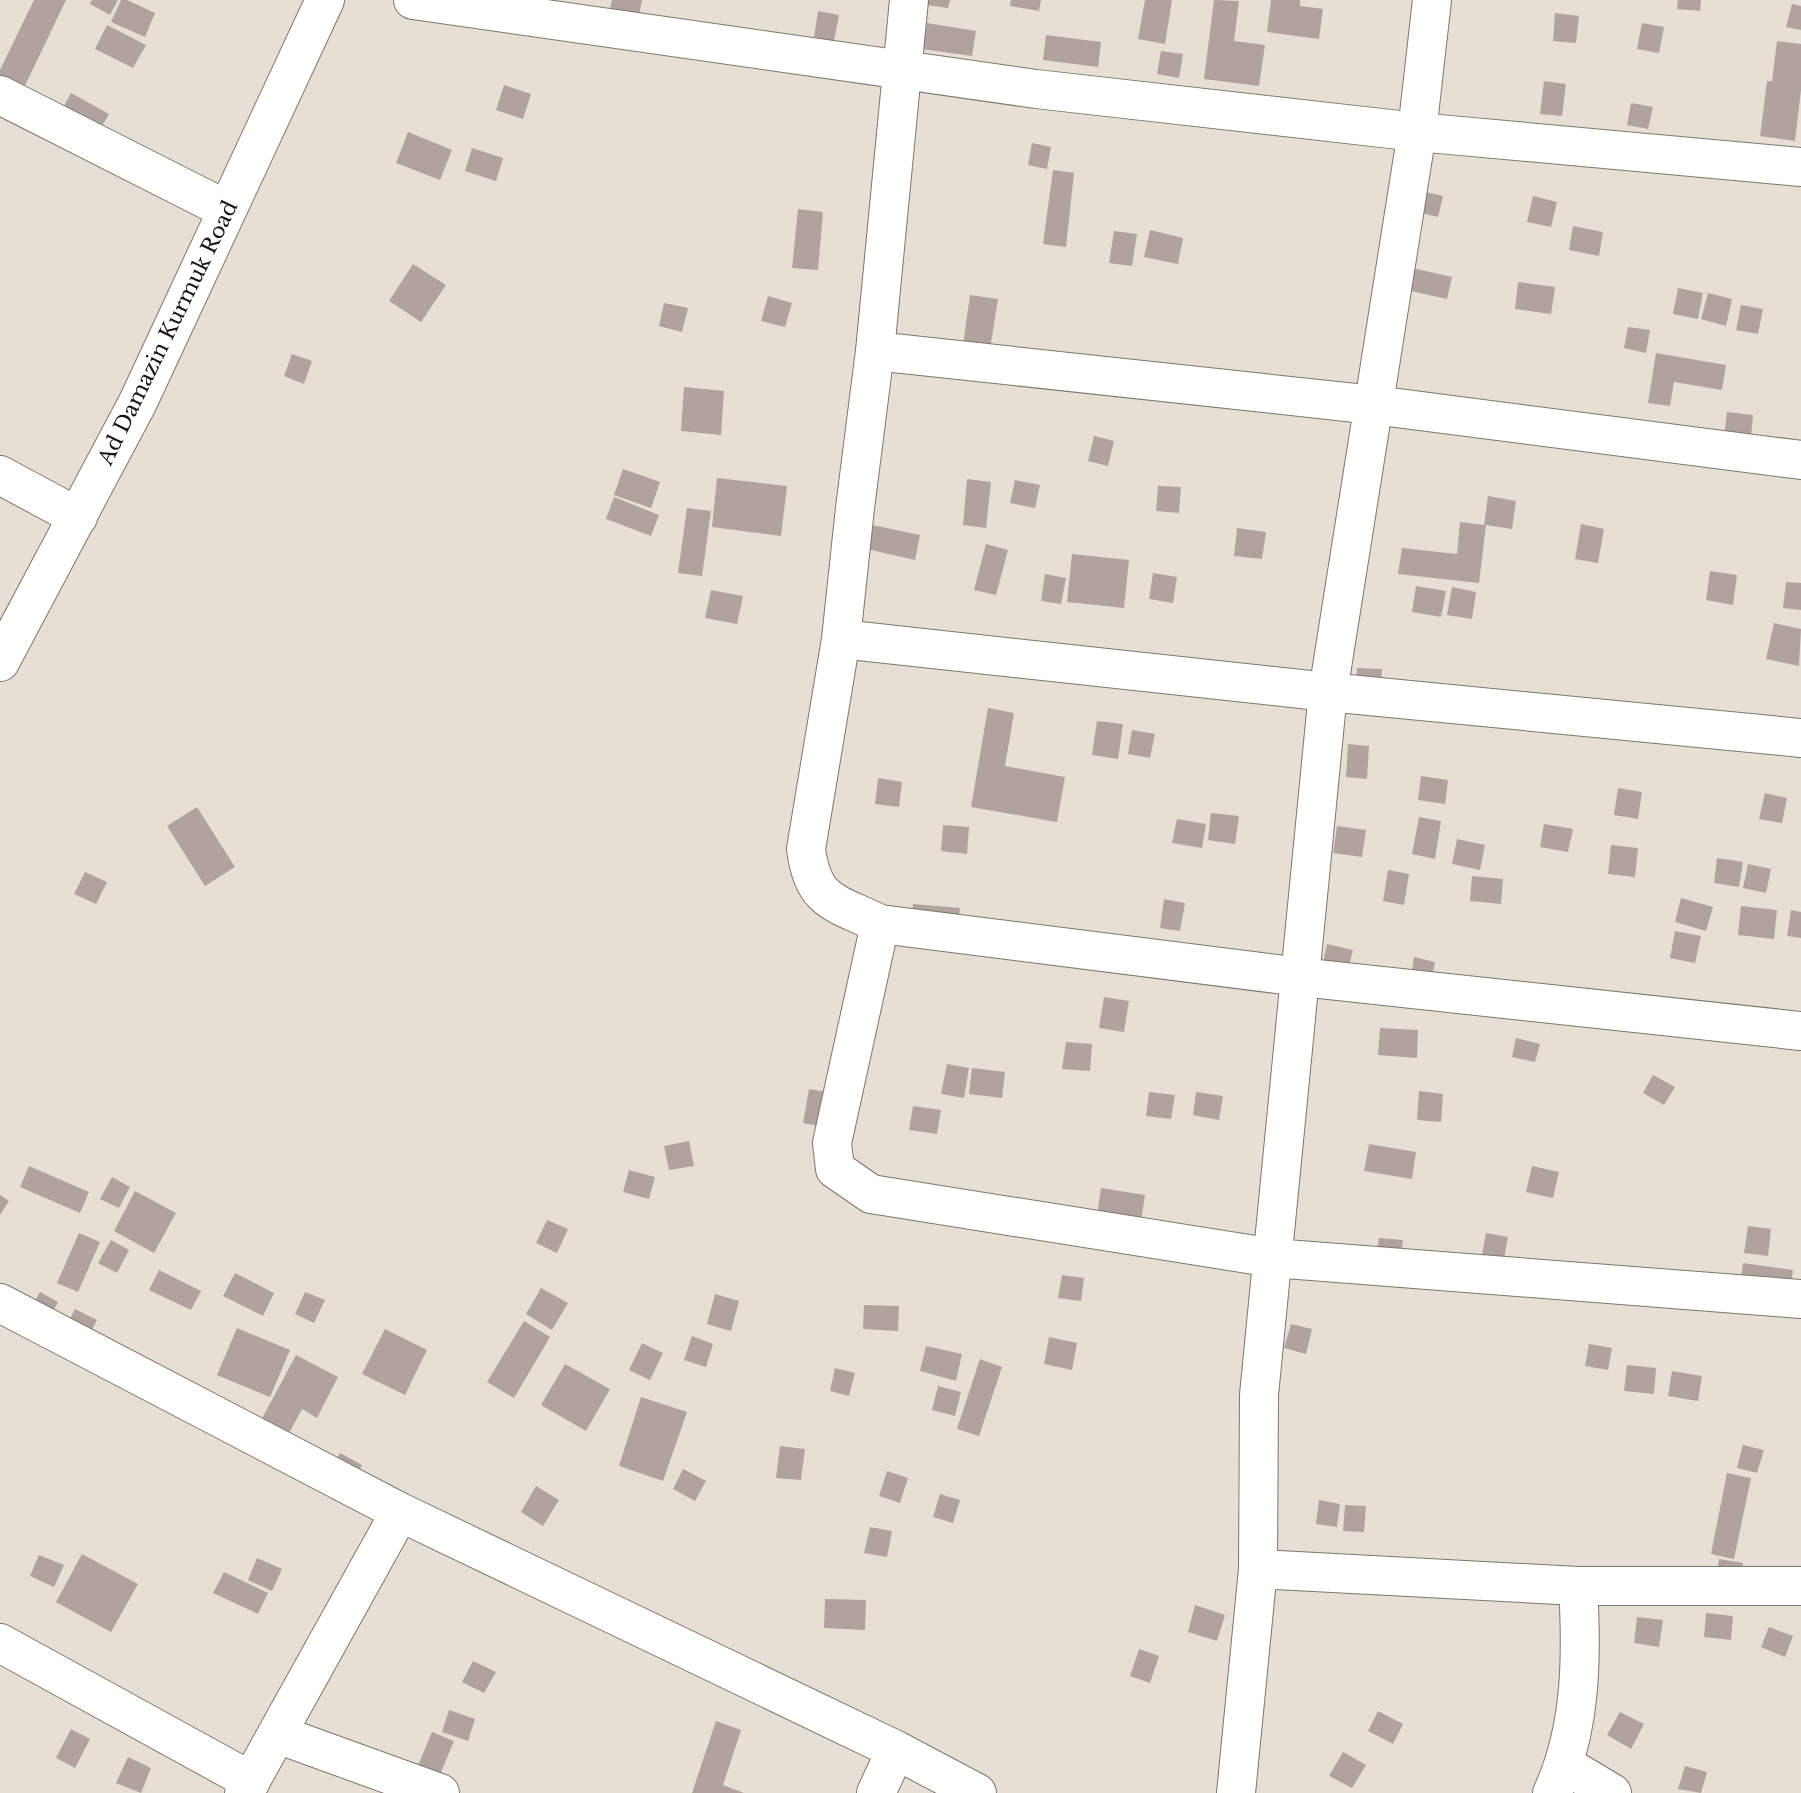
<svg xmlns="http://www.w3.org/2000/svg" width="1801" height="1793" viewBox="0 0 1801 1793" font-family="'Libre Baskerville',serif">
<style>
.building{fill:#b0a39e}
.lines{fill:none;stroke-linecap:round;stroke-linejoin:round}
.minor-casing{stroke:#7d766c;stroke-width:40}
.trunk-casing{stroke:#7d766c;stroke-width:40}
.minor{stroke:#fff;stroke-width:38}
.trunk{stroke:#fff;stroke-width:38}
.labels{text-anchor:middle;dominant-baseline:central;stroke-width:6;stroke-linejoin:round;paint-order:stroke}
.street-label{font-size:21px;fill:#191612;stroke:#fff}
</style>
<rect width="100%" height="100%" fill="#e7dfd4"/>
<!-- building -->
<path class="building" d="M 34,0 L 66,0 L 19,98 L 0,88 L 0,70 Z
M 92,0 L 118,0 L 110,15 L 90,4 Z
M 121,0 L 127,0 L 155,13 L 145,37 L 111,22 Z
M 612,0 L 642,0 L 639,15 L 610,9 Z
M 928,0 L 950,0 L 948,8 L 927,5 Z
M 1011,0 L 1041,0 L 1039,11 L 1010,6 Z
M 1145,0 L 1172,0 L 1165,44 L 1138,39 Z
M 1214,0 L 1239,1 L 1234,41 L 1265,45 L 1259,86 L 1204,79 Z
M 1271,0 L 1300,0 L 1300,6 L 1323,9 L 1319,39 L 1267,32 Z
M 1678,0 L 1701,0 L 1700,11 L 1677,9 Z
M 1792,4 L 1801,6 L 1801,30 L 1786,27 Z
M 818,11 L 839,15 L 834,41 L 814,37 Z
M 1555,13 L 1579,16 L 1576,43 L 1553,41 Z
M 927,23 L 976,31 L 972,56 L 922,49 Z
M 1642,23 L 1664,27 L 1659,53 L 1637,49 Z
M 107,25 L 146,45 L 133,68 L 95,49 Z
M 1046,35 L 1101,42 L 1098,67 L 1043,60 Z
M 1777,41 L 1801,44 L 1801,90 L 1795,141 L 1760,136 L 1767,81 L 1772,81 Z
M 1161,51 L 1183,54 L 1179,78 L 1157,74 Z
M 1544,81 L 1566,84 L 1562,116 L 1540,114 Z
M 504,85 L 531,94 L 523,119 L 496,110 Z
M 71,93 L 109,114 L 95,138 L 58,117 Z
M 1631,103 L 1653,107 L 1648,129 L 1627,125 Z
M 408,132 L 452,150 L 440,180 L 396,163 Z
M 1032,143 L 1051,147 L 1047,169 L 1028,165 Z
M 472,148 L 503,158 L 496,181 L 465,171 Z
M 1053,170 L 1074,173 L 1066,247 L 1043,244 Z
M 1417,190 L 1443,196 L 1438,217 L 1412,211 Z
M 1533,196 L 1557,202 L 1551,227 L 1527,222 Z
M 798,209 L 823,212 L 818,270 L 792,268 Z
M 1573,226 L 1603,232 L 1599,256 L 1569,250 Z
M 1150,230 L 1183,238 L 1178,264 L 1144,257 Z
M 1114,231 L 1137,234 L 1132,266 L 1109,263 Z
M 413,264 L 446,285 L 421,322 L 389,301 Z
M 1408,267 L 1452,277 L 1447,299 L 1402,289 Z
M 1518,282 L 1555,287 L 1551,314 L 1515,309 Z
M 1678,288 L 1703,293 L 1698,319 L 1673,314 Z
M 1708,293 L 1732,299 L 1726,326 L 1701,319 Z
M 970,295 L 998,299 L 990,349 L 963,345 Z
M 768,296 L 792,303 L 785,327 L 761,321 Z
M 664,303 L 688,308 L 682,332 L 659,326 Z
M 1741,305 L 1763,309 L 1758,334 L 1736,330 Z
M 1628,327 L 1650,330 L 1646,353 L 1624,348 Z
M 1656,353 L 1726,365 L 1722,390 L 1674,382 L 1670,406 L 1648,403 Z
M 292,354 L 312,361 L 304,384 L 284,376 Z
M 684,387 L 724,391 L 721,435 L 681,431 Z
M 1727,412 L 1753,415 L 1750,447 L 1723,444 Z
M 1094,436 L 1114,441 L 1108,466 L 1088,461 Z
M 623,469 L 660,482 L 651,508 L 614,495 Z
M 717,478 L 787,486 L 781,536 L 712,527 Z
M 967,479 L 991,482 L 986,528 L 963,525 Z
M 1015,480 L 1040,485 L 1035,508 L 1010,503 Z
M 1158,486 L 1181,487 L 1179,513 L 1156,511 Z
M 1488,496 L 1516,501 L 1512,529 L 1486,525 L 1479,583 L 1398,574 L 1402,548 L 1457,554 L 1460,522 L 1484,525 Z
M 614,497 L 659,515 L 651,536 L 606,519 Z
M 687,508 L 711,511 L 702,576 L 678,573 Z
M 1581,524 L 1604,529 L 1598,563 L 1575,559 Z
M 872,525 L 920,535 L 915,560 L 867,549 Z
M 1237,528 L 1266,532 L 1262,559 L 1234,556 Z
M 986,544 L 1008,550 L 996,595 L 974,590 Z
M 1072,554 L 1129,560 L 1124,608 L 1067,602 Z
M 1710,571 L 1737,575 L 1733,605 L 1706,600 Z
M 1153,573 L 1177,577 L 1173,603 L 1149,599 Z
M 1045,574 L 1066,578 L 1061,604 L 1041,601 Z
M 1786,582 L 1801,583 L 1801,610 L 1783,608 Z
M 1416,586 L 1446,591 L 1441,617 L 1412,612 Z
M 1452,587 L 1476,592 L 1472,619 L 1447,615 Z
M 711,590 L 743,596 L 737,624 L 705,618 Z
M 1774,623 L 1801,629 L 1799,666 L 1766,659 Z
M 1357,668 L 1382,669 L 1380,693 L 1356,692 Z
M 988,708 L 1014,713 L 1005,766 L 1065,777 L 1057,822 L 971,807 Z
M 1097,721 L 1123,724 L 1118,759 L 1092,755 Z
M 1132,730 L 1155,734 L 1150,758 L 1128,754 Z
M 1348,744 L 1369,746 L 1367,779 L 1346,777 Z
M 1421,776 L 1448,780 L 1445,804 L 1418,800 Z
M 878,778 L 902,782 L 899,807 L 875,804 Z
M 1618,788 L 1642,792 L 1638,819 L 1614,815 Z
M 1765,793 L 1787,798 L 1782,823 L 1759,819 Z
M 197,807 L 235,867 L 205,886 L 167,826 Z
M 1211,813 L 1239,816 L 1235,844 L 1208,840 Z
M 1419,817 L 1441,821 L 1435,859 L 1412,854 Z
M 1177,819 L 1206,824 L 1202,848 L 1172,843 Z
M 1544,824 L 1573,829 L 1568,852 L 1540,847 Z
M 943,825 L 969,827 L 967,854 L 941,851 Z
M 1337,826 L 1366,830 L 1362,857 L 1333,853 Z
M 1457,839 L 1485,845 L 1480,870 L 1452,864 Z
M 1611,845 L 1638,848 L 1635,877 L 1608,874 Z
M 1717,858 L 1743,862 L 1739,887 L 1714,883 Z
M 1748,864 L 1771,869 L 1766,893 L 1743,888 Z
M 1388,870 L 1409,874 L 1404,905 L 1383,901 Z
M 85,872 L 107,882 L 96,904 L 74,894 Z
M 1472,876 L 1503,879 L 1501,904 L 1470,901 Z
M 1681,898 L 1713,907 L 1706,931 L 1675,922 Z
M 1164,899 L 1185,903 L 1180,931 L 1160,928 Z
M 913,904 L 960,908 L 957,936 L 911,931 Z
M 1741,906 L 1777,910 L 1774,939 L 1738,935 Z
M 1791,910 L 1801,912 L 1801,938 L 1787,936 Z
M 1675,931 L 1701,936 L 1695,963 L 1670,958 Z
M 1327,944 L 1353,950 L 1346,977 L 1321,972 Z
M 1414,957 L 1435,962 L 1430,987 L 1410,983 Z
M 1104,997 L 1129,1001 L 1124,1032 L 1099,1028 Z
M 1380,1028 L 1418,1030 L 1417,1058 L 1378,1055 Z
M 1516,1038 L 1540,1044 L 1535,1062 L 1512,1057 Z
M 1066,1042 L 1092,1044 L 1090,1071 L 1062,1069 Z
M 947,1064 L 969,1068 L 964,1098 L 941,1094 Z
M 972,1068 L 1005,1072 L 1002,1098 L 969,1094 Z
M 1653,1075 L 1675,1087 L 1664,1105 L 1643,1093 Z
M 809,1089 L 860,1098 L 855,1132 L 803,1123 Z
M 1419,1091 L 1443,1094 L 1441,1122 L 1417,1120 Z
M 1149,1092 L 1175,1095 L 1171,1119 L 1146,1116 Z
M 1196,1092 L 1223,1096 L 1219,1120 L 1193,1115 Z
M 913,1106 L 941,1110 L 937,1134 L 909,1130 Z
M 689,1141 L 694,1166 L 669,1170 L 664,1146 Z
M 1369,1144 L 1416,1152 L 1412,1179 L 1364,1171 Z
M 29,1166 L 89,1192 L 80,1213 L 20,1187 Z
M 1532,1166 L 1559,1172 L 1553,1198 L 1526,1192 Z
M 629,1170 L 655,1177 L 649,1199 L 623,1192 Z
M 112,1177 L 130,1187 L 119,1208 L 100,1199 Z
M 1101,1188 L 1145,1195 L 1141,1221 L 1097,1215 Z
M 135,1191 L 176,1213 L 154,1253 L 114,1231 Z
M 0,1195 L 9,1201 L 0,1215 Z
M 547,1220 L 568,1229 L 557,1253 L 536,1243 Z
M 1748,1226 L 1771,1229 L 1768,1256 L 1744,1253 Z
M 79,1233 L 100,1242 L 78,1292 L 57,1283 Z
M 1486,1233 L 1508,1237 L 1503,1264 L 1481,1260 Z
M 1379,1238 L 1403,1240 L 1400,1268 L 1375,1264 Z
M 111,1240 L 129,1250 L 117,1273 L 98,1263 Z
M 1743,1263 L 1793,1270 L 1789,1299 L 1739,1292 Z
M 159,1270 L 201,1291 L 191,1310 L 149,1290 Z
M 235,1273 L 274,1293 L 263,1316 L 223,1296 Z
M 1062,1275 L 1084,1278 L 1081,1301 L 1058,1298 Z
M 541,1288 L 568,1303 L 552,1330 L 526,1314 Z
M 40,1292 L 58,1302 L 47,1323 L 28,1314 Z
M 305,1292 L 325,1300 L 314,1323 L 295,1314 Z
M 715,1294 L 739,1301 L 731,1331 L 707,1324 Z
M 864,1305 L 899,1306 L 898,1331 L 863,1329 Z
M 75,1309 L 97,1320 L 84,1345 L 62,1334 Z
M 524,1321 L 550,1337 L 514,1398 L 487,1382 Z
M 1291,1324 L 1312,1329 L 1306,1354 L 1284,1348 Z
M 237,1328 L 290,1350 L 270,1397 L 217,1375 Z
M 385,1329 L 427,1350 L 405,1395 L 362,1374 Z
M 692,1336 L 713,1344 L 706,1367 L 684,1360 Z
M 1049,1337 L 1077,1343 L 1072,1370 L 1044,1364 Z
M 642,1343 L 663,1353 L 650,1380 L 629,1370 Z
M 1589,1344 L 1612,1348 L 1608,1370 L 1585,1366 Z
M 926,1346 L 962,1354 L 956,1381 L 920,1371 Z
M 296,1355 L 338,1377 L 317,1418 L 302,1409 L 278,1454 L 251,1439 Z
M 980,1359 L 1002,1367 L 979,1436 L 957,1429 Z
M 565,1364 L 610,1389 L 586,1431 L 541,1405 Z
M 1627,1365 L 1656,1368 L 1654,1394 L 1624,1391 Z
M 835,1368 L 855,1373 L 849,1396 L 830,1391 Z
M 1672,1371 L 1702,1376 L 1698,1401 L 1668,1396 Z
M 938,1386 L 961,1392 L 955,1416 L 932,1410 Z
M 641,1397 L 687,1412 L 663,1481 L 619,1466 Z
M 1743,1445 L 1764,1450 L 1757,1473 L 1737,1468 Z
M 780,1446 L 805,1449 L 801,1480 L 776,1478 Z
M 340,1453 L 362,1465 L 348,1493 L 325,1480 Z
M 683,1469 L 706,1481 L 695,1501 L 673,1489 Z
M 887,1471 L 908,1478 L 900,1503 L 879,1496 Z
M 1727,1473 L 1751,1478 L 1734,1559 L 1711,1554 Z
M 536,1486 L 559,1500 L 543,1526 L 521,1512 Z
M 940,1494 L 960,1500 L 953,1523 L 933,1517 Z
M 1319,1500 L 1340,1504 L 1337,1527 L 1316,1524 Z
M 1345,1505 L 1366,1506 L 1364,1532 L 1343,1531 Z
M 870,1527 L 892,1531 L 887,1557 L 864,1553 Z
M 82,1554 L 138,1584 L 111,1632 L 56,1602 Z
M 39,1555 L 64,1565 L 54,1587 L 30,1576 Z
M 257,1558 L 282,1569 L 272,1591 L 248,1580 Z
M 1719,1559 L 1743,1563 L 1739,1587 L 1715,1583 Z
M 224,1572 L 268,1593 L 258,1614 L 213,1593 Z
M 825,1599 L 866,1600 L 865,1630 L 824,1628 Z
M 1195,1605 L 1225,1615 L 1217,1641 L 1188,1632 Z
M 1706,1613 L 1733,1616 L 1731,1640 L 1704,1637 Z
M 1637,1617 L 1663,1620 L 1659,1647 L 1634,1643 Z
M 1769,1627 L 1793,1636 L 1785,1657 L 1761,1647 Z
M 1139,1649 L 1159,1656 L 1150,1683 L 1130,1676 Z
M 473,1661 L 496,1672 L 484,1693 L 462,1682 Z
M 449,1710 L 475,1719 L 468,1741 L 442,1732 Z
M 1378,1711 L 1403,1724 L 1393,1744 L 1368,1731 Z
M 1620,1712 L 1644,1724 L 1631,1749 L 1607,1735 Z
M 716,1721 L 741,1730 L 723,1785 L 744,1793 L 692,1793 Z
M 71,1729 L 90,1739 L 75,1768 L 56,1758 Z
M 432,1732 L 454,1741 L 436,1784 L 414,1775 Z
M 1343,1752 L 1366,1765 L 1352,1788 L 1329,1776 Z
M 128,1757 L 151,1768 L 141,1793 L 116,1783 Z
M 1685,1766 L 1707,1772 L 1701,1793 L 1678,1789 Z"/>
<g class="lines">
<defs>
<path id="minor" d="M 413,0 L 1036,89 L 1417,132 L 1801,167
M 909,0 L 875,351 L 855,508 L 841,639 L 1328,692 L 1801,738
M 1432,0 L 1417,132 L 1328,692 L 1259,1395 L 1258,1569 L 1578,1586 C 1582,1655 1582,1729 1552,1793
M 0,95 L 227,210
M 875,351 L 1374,405 L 1801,460
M 0,475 L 78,517
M 841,639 L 806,849 C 813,903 835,902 880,924 L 1300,977 L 1801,1031
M 880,924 L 832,1143 L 835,1169 L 871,1194 L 1273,1258 L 1801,1299
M 0,1303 L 400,1512 L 896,1750 L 977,1793
M 1578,1586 L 1801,1586
M 0,1643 L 251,1781
M 277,1734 L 440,1793
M 1565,1765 L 1612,1793
M 244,1793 L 400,1512
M 876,1793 L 896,1750
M 1236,1793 L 1258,1569"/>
<path id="trunk" d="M 0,662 L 138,402 L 325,0"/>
</defs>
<!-- minor casing -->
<use href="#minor" class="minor-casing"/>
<!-- trunk casing -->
<use href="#trunk" class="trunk-casing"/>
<!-- minor -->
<use href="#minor" class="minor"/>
<!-- trunk -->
<use href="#trunk" class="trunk"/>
</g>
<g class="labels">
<!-- street labels -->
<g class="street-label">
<text transform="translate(168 333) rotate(-64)">Ad Damazin Kurmuk Road</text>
</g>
</g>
</svg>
